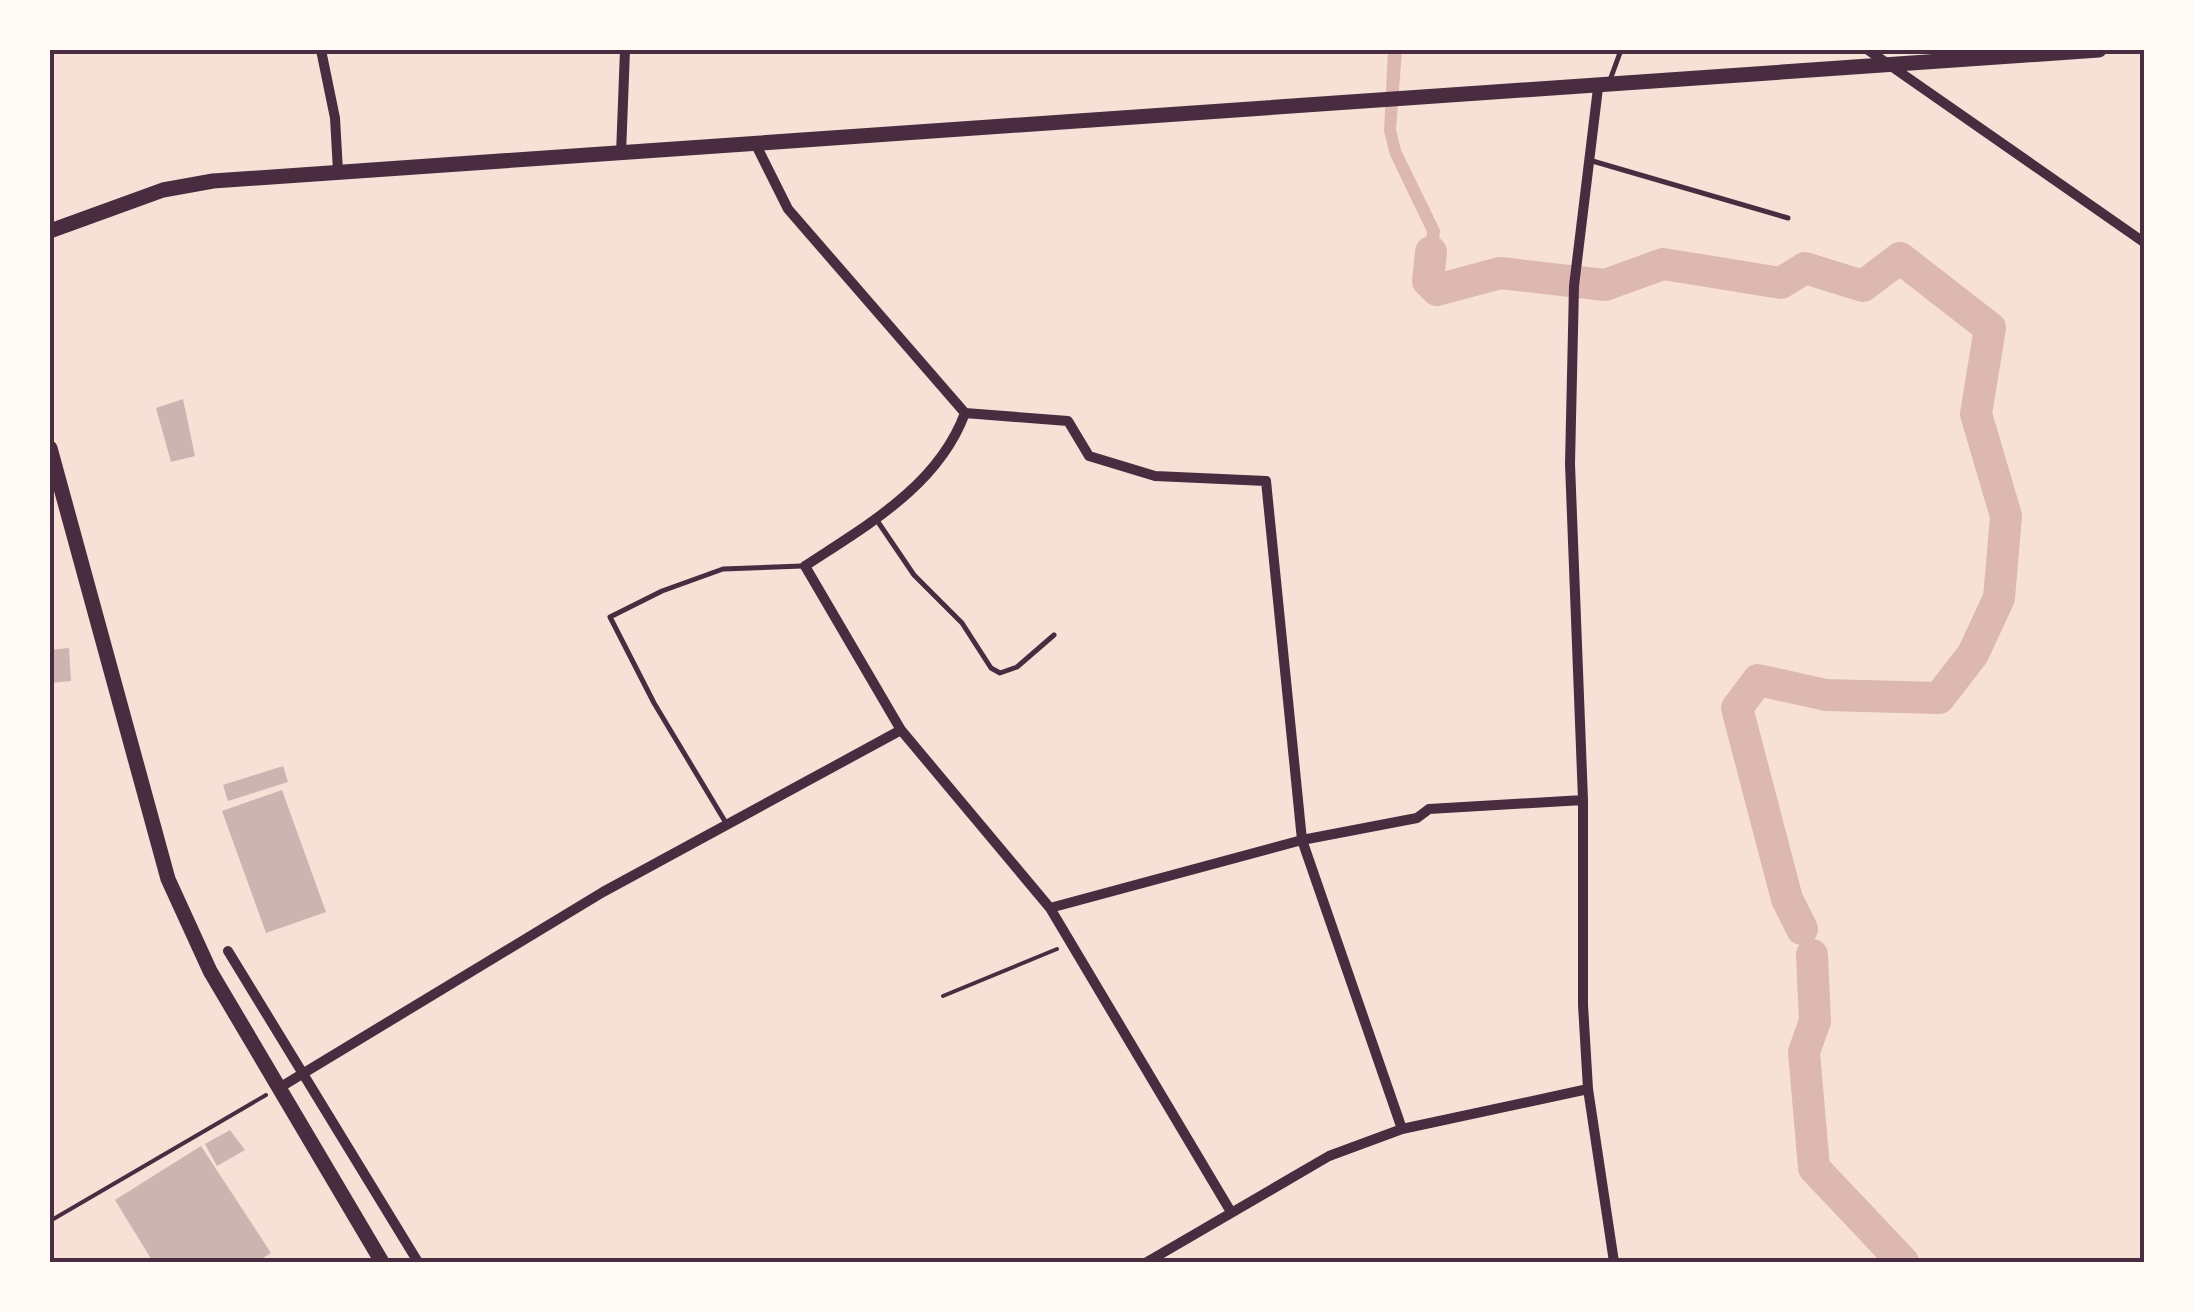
<svg xmlns="http://www.w3.org/2000/svg" width="2195" height="1312" viewBox="0 0 2195 1312" font-family="'Alegreya Sans',sans-serif">
<style>
.water{fill:#dcb8b0}
.lines{fill:none;stroke-linecap:round;stroke-linejoin:round}
.river{stroke:#dcb8b0;stroke-width:32}
.building{fill:#ccb4b1}
.path{stroke:#4a2c40;stroke-width:4}
.service{stroke:#4a2c40;stroke-width:5}
.minor{stroke:#4a2c40;stroke-width:10}
.secondary{stroke:#4a2c40;stroke-width:15}
.primary{stroke:#4a2c40;stroke-width:15}
.neatline{fill:none;stroke:#4a2c40;stroke-width:4}
</style>
<rect width="100%" height="100%" fill="#f7e1d7"/>
<!-- water -->
<path class="water" d="M 1388,50 L 1402,50 L 1396,130 L 1401,150 L 1440,230 L 1435,296 L 1422,283 L 1427,232 L 1390,155 L 1384,131 Z"/>
<g class="lines">
<!-- river -->
<path class="river" d="M 1431,252 L 1428,281 L 1437,290 L 1500,273 L 1605,285 L 1663,264 L 1781,283 L 1805,268 L 1863,286 L 1900,258 L 1990,328 L 1976,414 L 2006,516 L 1999,598 L 1973,654 L 1939,698 L 1826,695 L 1758,680 L 1737,708 L 1787,899 L 1802,929
M 1812,955 L 1815,1021 L 1804,1052 L 1814,1168 L 1903,1262"/>
</g>
<!-- building -->
<path class="building" d="M 183,399 L 195,456 L 171,462 L 156,408 Z
M 69,648 L 71,681 L 50,683 L 50,650 Z
M 283,766 L 288,782 L 228,801 L 223,785 Z
M 282,790 L 326,912 L 266,933 L 222,811 Z
M 230,1130 L 245,1150 L 217,1166 L 205,1144 Z
M 201,1146 L 271,1253 L 257,1262 L 153,1262 L 115,1200 Z"/>
<g class="lines">
<!-- path -->
<path class="path" d="M 943,996 L 1057,949
M 50,1221 L 266,1095"/>
<!-- service -->
<path class="service" d="M 1610,80 L 1621,50
M 1589,160 L 1788,218
M 876,519 L 914,575 L 962,623 L 991,668 L 1000,673 L 1017,667 L 1054,635
M 726,823 L 654,703 L 610,617 L 662,591 L 723,569 L 802,566"/>
<!-- minor -->
<path class="minor" d="M 321,50 L 335,118 L 338,171
M 1868,50 L 2145,243
M 1598,88 L 1574,286 L 1570,464 L 1583,800 L 1583,1005 L 1588,1089 L 1614,1262
M 756,145 L 788,209 L 965,413 L 1068,421 L 1089,456 L 1155,476 L 1266,481 L 1302,840 L 1402,1129
M 621,154 L 625,50
M 965,413 C 938,486 867,525 805,566 L 901,730 L 1050,908 L 1231,1212
M 1050,908 L 1302,840 L 1417,818 L 1429,809 L 1583,800
M 228,951 L 418,1262
M 279,1088 L 603,892 L 901,730
M 1147,1262 L 1329,1156 L 1402,1129 L 1588,1089"/>
<!-- secondary -->
<path class="secondary" d="M 50,231 L 163,190 L 213,181 L 2099,50"/>
<!-- primary -->
<path class="primary" d="M 50,448 L 168,879 L 210,971 L 382,1262"/>
</g>
<!-- border -->
<rect width="2195" height="1312" fill="none" stroke="#fffaf5" stroke-width="105"/>
<rect x="52" y="52" width="2090" height="1208" class="neatline"/>
</svg>
